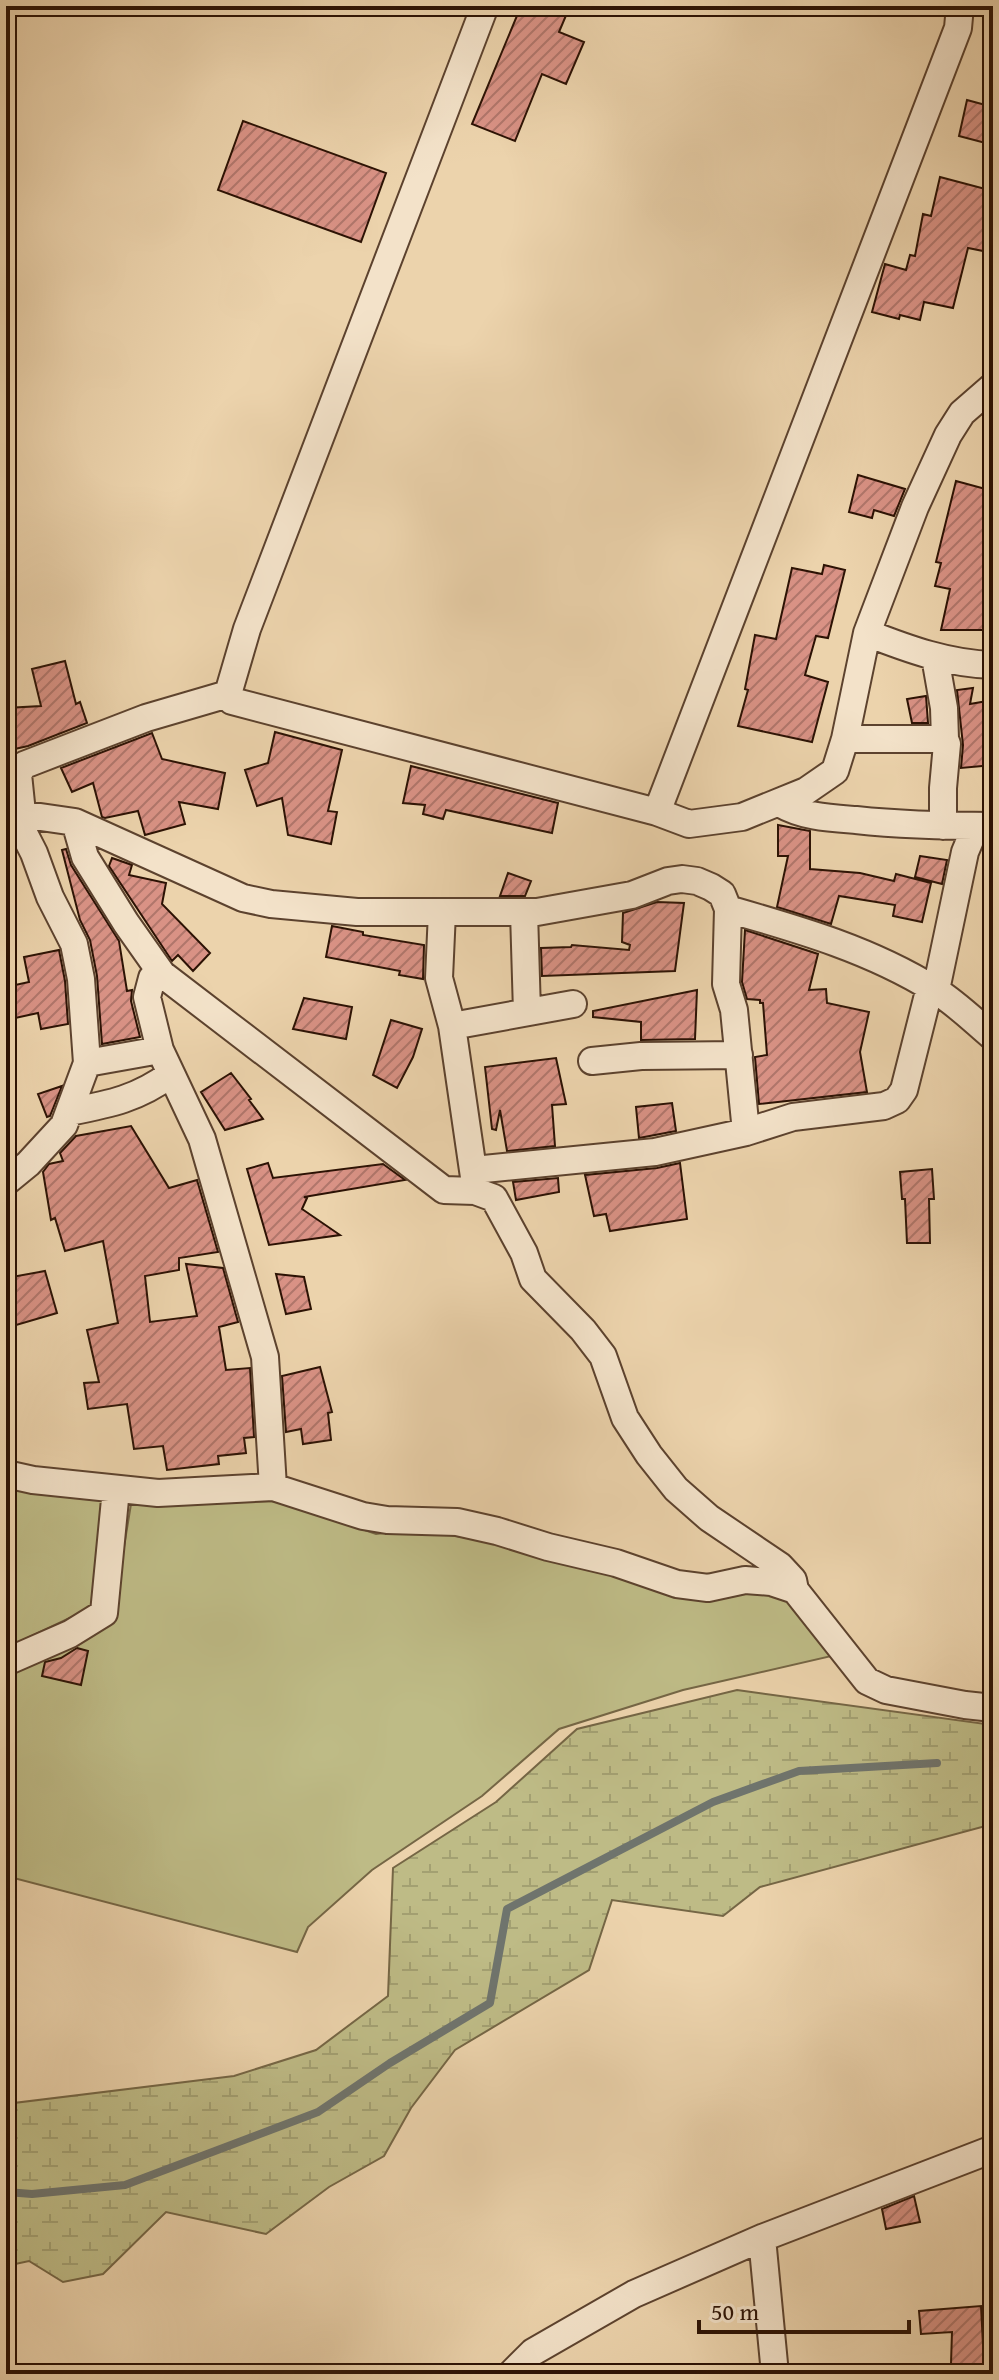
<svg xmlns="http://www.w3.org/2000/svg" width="999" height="2380" viewBox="0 0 999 2380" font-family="'Gentium Book Plus',serif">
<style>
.grass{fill:#bebb86;stroke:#756645;stroke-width:2}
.wetland{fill:url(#wetland-marsh);stroke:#756645;stroke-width:2}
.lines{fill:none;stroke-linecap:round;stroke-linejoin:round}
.stream{stroke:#6f746d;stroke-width:8}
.building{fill:url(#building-hatch);stroke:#2c1204;stroke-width:2}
.minor-casing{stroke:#5c422e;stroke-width:30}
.minor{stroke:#f3e2c9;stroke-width:26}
</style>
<defs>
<pattern id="wetland-marsh" width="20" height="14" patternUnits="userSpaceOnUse" patternTransform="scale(2)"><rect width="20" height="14" fill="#bebb86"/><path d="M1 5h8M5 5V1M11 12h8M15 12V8" fill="none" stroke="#a3a072"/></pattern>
<pattern id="building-hatch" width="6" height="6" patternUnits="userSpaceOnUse" patternTransform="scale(2)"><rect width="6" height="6" fill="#d99285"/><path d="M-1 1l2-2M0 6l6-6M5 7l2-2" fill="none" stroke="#b0766b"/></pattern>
</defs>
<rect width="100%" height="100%" fill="#ecd3ac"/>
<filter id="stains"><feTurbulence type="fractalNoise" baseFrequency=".0025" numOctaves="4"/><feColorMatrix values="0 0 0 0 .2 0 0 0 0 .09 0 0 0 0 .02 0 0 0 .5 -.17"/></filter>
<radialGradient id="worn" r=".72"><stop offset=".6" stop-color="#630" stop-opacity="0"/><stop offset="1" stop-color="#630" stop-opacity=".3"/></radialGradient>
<!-- grass -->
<path class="grass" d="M 6,1479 L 106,1496 L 91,1608 L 6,1648 Z
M 281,1501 L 376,1534 L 417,1529 L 750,1588 L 791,1598 L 836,1655 L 683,1690 L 559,1729 L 482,1796 L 372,1870 L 308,1927 L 297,1952 L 6,1876 L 6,1675 L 112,1620 L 131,1504 Z"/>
<!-- wetland -->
<path class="wetland" d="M 737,1690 L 993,1725 L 993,1824 L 760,1887 L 723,1916 L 612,1900 L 589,1970 L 455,2050 L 411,2108 L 384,2156 L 329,2187 L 266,2234 L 166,2212 L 103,2274 L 63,2282 L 29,2261 L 6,2266 L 6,2104 L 234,2076 L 316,2050 L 388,1996 L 393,1868 L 496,1802 L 577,1729 Z"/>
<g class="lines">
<!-- stream -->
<path class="stream" d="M 6,2192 L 32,2194 L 125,2185 L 318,2112 L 390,2063 L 490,2003 L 507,1909 L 713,1802 L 799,1771 L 937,1763"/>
</g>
<!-- building -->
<path class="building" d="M 521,6 L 570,6 L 559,32 L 584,42 L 566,84 L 542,74 L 515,141 L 472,124 Z
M 967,100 L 993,107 L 993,145 L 959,136 Z
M 243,121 L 386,173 L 361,242 L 218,190 Z
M 940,177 L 993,191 L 993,253 L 968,248 L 953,308 L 924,302 L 920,320 L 900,315 L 899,319 L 872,312 L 885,264 L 906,270 L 910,255 L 915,256 L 923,214 L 931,216 Z
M 858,475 L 905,489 L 894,516 L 874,510 L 872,518 L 849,512 Z
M 956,481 L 993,491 L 993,588 L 983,630 L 941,630 L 950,589 L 935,586 L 941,563 L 936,562 Z
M 824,565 L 845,570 L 828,638 L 816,636 L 805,675 L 828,682 L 812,742 L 738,726 L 748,690 L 745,689 L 755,635 L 776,639 L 792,568 L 822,574 Z
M 65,661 L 76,704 L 80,702 L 87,723 L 28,746 L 6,751 L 6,708 L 41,706 L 32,669 Z
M 973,688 L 970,704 L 993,700 L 993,765 L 961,768 L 963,745 L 957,690 Z
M 926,696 L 928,723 L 912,723 L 907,699 Z
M 275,732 L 342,750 L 328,811 L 337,812 L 331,844 L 288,835 L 282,798 L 257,806 L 245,770 L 268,763 Z
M 152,733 L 162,759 L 225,773 L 218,809 L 179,802 L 185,824 L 145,835 L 138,811 L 105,818 L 102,817 L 93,783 L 72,792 L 61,768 Z
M 411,766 L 558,803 L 552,833 L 446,810 L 443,819 L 423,814 L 425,805 L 403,803 Z
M 778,825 L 810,831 L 810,869 L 860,873 L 894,881 L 896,874 L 931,883 L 922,922 L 893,916 L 895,905 L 839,896 L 831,924 L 777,907 L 788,856 L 778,856 Z
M 66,849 L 71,865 L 119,941 L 127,991 L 132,990 L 131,1001 L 140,1037 L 102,1044 L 97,976 L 90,940 L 80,920 L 62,850 Z
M 920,856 L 947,860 L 942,884 L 915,877 Z
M 112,858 L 132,865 L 129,875 L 166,883 L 162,904 L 210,953 L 193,971 L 178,955 L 172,961 L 109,866 Z
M 508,873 L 531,881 L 525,896 L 500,896 Z
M 657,902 L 684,903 L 675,971 L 542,976 L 541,948 L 571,947 L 572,945 L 629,950 L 630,945 L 622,942 L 623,913 Z
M 332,926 L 363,932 L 363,935 L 424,945 L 423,979 L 399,975 L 400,971 L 326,957 Z
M 745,930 L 818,954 L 809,990 L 826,989 L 827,1003 L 869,1012 L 860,1052 L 867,1092 L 759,1104 L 755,1057 L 767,1055 L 763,1003 L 760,1003 L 760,1000 L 747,999 L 742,982 Z
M 59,950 L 65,981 L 68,1024 L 41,1029 L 38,1013 L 6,1020 L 6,987 L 29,982 L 24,957 Z
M 697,990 L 695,1039 L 641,1040 L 641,1022 L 593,1017 L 593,1011 Z
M 304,998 L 352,1007 L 346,1039 L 293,1029 Z
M 391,1020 L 422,1029 L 413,1057 L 397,1088 L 373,1075 Z
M 556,1058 L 566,1104 L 552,1105 L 555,1146 L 507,1151 L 500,1110 L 496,1130 L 492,1129 L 485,1067 Z
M 231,1073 L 251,1099 L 249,1100 L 263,1119 L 225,1130 L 201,1092 Z
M 62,1086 L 50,1116 L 47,1117 L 38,1094 Z
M 672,1103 L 676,1131 L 639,1138 L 636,1107 Z
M 131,1126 L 169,1188 L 197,1180 L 218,1252 L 179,1258 L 179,1270 L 145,1276 L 150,1322 L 197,1316 L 186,1264 L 223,1268 L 238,1322 L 219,1327 L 226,1370 L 250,1368 L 254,1437 L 244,1438 L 246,1453 L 218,1456 L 219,1464 L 167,1470 L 163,1446 L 134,1449 L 127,1404 L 88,1409 L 84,1383 L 99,1382 L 87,1330 L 118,1323 L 103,1241 L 65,1251 L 55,1218 L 51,1220 L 43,1172 L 49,1164 L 63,1161 L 60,1153 L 76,1136 Z
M 268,1163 L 273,1178 L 383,1164 L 405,1180 L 304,1197 L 307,1198 L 302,1209 L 340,1235 L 269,1245 L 247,1169 Z
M 680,1163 L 687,1219 L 610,1231 L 606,1214 L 594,1216 L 585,1175 L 657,1168 Z
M 932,1169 L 934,1199 L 929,1199 L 930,1243 L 907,1243 L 905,1199 L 902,1199 L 900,1172 Z
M 558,1178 L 559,1192 L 516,1200 L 513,1182 Z
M 45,1271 L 57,1313 L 6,1328 L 6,1278 Z
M 276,1274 L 304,1277 L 311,1309 L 286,1314 Z
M 320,1367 L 332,1412 L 328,1413 L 331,1440 L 303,1444 L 301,1429 L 286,1432 L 282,1376 Z
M 77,1648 L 88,1651 L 81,1685 L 42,1676 L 45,1662 L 61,1658 Z
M 914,2196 L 920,2222 L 886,2229 L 882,2209 Z
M 981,2306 L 984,2364 L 951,2364 L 952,2332 L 921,2334 L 919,2311 Z"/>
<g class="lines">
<defs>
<path id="minor" d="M 867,633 C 908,649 949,664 993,665
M 935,657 L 944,708 L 945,739
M 228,694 L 232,701 L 657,812 L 689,824 L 742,817 L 806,791 L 835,771 L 845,739 L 867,633 L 915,507 L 948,435 L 962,413 L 993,386
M 845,739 L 945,739 L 947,744 L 943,788 L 943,826
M 779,803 C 803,817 829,818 856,820 C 902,825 947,826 993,826
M 6,812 L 75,822 L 243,898 L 271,904 L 357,912 L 537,912 L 632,895 L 668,881 L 682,879 L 697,881 L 711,887 L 722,894 L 728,909 C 801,930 871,950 935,990 C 956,1003 974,1021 993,1037
M 657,812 L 958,28 L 960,6
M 22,813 L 18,774 L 24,765 L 146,718 L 228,694 L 247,629 L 485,6
M 75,822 L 85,857 L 126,923 L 162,974 L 444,1190 L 475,1191 L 494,1198 L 524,1253 L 533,1279 L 583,1330 L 603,1356 L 625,1418 L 649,1455 L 676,1489 L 709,1518 L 780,1566 L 793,1580 L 795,1590 L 867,1681 L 886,1690 L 965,1705 L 993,1708
M 728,909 L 726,984 L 734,1010 L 746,1132
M 442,912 L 439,978 L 452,1026 L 475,1184
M 524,912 L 527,1012
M 162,974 L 152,978 L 147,997 L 160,1050 L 202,1139 L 265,1357 L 273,1487
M 936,990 L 965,852 L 976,826
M 452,1026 L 573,1004
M 592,1061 L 641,1056 L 739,1055
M 87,1063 L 160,1050
M 69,1112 C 110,1104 137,1099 171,1074
M 474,1170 L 655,1152 L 746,1132 L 793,1117 L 884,1106 L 897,1100 L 904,1090 L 930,987
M 6,1182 L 28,1164 L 64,1125 L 87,1063 L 81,979 L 74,944 L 50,897 L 34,853 L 8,802
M 6,1474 L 33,1480 L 158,1493 L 273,1487 L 363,1516 L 387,1520 L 457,1522 L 497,1531 L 548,1547 L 616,1563 L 677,1584 L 708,1588 L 745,1580 L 771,1582 L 795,1590
M 6,1662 L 70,1634 L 104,1613 L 116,1489
M 762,2238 L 775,2374
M 511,2374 L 533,2352 L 634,2294 L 762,2238 L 993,2149"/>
</defs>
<!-- minor casing -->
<use href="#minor" class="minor-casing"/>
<!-- minor -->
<use href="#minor" class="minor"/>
</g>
<!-- margin -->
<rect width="999" height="2380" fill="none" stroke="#ecd3ac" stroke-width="32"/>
<rect x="8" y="8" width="983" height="2364" fill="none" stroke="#2c1204" stroke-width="4"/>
<rect x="16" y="16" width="967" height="2348" fill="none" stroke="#2c1204" stroke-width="2"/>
<!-- scale -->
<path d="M699 2320v12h210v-12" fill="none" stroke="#2c1204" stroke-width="4"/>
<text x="711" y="2320" font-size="24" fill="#2c1204" stroke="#f3e2c9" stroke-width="6" paint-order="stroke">50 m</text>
<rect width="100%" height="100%" filter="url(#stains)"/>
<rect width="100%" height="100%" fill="url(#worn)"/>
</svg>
